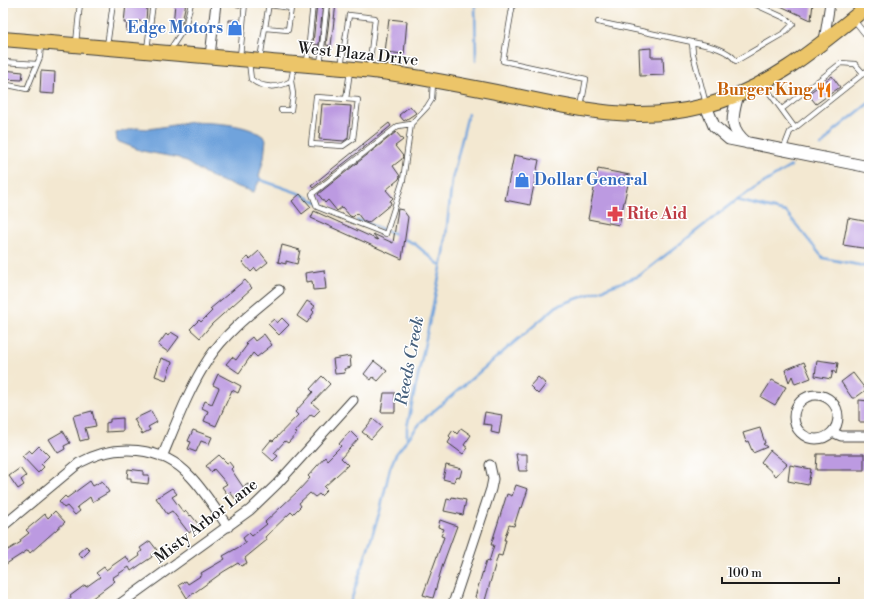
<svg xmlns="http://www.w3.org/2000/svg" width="872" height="607" viewBox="0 0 872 607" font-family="'Libre Bodoni',serif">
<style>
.water{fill:#70a3dc;stroke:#46607c}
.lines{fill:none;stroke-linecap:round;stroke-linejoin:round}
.stream{stroke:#70a3dc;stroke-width:2.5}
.building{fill:#bc9ae1}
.service-casing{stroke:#3c3b37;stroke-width:6}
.minor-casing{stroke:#3c3b37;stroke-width:11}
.tertiary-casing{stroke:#3c3b37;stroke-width:13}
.primary-casing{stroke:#3c3b37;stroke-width:16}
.service{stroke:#fff;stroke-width:4.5}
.minor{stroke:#fff;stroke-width:9}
.tertiary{stroke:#fff;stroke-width:11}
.primary{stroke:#ecc569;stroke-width:14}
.labels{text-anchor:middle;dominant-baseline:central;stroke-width:3;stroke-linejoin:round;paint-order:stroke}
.shop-label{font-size:16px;font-weight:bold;fill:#366cbe;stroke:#fff;text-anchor:end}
.street-label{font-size:16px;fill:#1c1c1c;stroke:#fff}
.food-label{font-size:16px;font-weight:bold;fill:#c56008;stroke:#fff;text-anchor:end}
.health-label{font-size:16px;font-weight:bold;fill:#be3a42;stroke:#fff;text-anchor:start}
.water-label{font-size:17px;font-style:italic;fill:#46607c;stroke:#fff}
</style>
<rect width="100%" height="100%" fill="#fff"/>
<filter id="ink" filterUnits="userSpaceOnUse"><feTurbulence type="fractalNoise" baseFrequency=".025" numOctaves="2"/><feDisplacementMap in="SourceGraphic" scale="8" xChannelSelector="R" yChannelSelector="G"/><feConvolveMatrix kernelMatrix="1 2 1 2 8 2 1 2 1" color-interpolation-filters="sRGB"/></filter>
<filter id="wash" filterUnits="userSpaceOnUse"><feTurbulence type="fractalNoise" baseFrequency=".012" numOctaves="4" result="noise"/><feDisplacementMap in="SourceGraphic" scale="16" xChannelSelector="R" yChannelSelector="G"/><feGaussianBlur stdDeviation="0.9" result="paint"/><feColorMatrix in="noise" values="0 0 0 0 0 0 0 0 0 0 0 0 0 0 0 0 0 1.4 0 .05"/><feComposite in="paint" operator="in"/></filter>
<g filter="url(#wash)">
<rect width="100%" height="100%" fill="#f3e8d1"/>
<!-- water -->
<path class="water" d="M 192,122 C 214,123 250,123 266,139 L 264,158 L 259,176 L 261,179 C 257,183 257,188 253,192 L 215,179 L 179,158 L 142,151 L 117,141 L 116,133 L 136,128 L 149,129 Z"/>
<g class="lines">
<!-- stream -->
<path class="stream" d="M 475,3 L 476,61
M 821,146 L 834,131 L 869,103
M 258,179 L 301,194 L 336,212
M 736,200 L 786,212 L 823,258 L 869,267
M 357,220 L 396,234
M 402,238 L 415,244 L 441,266
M 407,440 L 422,421 L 557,306 L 639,276 L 736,200 L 791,166
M 350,604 L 380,511 L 390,468 L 396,454 L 407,440 L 407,427 L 444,254 L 452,180 L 468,114"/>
</g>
<g id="blocks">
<!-- building -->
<path class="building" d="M 126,3 L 140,3 L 139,6 L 147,7 L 146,22 L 138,21 L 138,24 L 135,24 L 134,31 L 126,31 L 127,23 L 124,23 Z
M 175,3 L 186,3 L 181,26 L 173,26 Z
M 317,3 L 323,3 L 319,45 L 313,44 Z
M 331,3 L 336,3 L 331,46 L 326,45 Z
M 774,3 L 813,3 L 811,20 Z
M 389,19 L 407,21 L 404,54 L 385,52 Z
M 229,20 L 240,20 L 238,34 L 229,34 Z
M 651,48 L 651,57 L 663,57 L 664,75 L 640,76 L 639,49 Z
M 3,70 L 23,72 L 22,80 L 3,79 Z
M 41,71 L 55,72 L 54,94 L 40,93 Z
M 832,76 L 840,87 L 816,104 L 808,94 Z
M 322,104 L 351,106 L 348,138 L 344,141 L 319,139 Z
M 410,106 L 416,113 L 404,121 L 399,115 Z
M 389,123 L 391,126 L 313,188 L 311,186 Z
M 396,132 L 403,140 L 395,146 L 403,156 L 402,159 L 393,166 L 400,176 L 399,179 L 386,190 L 393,198 L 390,201 L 391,204 L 368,223 L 363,221 L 357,213 L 353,217 L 350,216 L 342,207 L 337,211 L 328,200 L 325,203 L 318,194 Z
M 514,155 L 539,160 L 530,205 L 505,200 Z
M 598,169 L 630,175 L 619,225 L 588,219 Z
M 300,194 L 311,207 L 302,214 L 292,201 Z
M 398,209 L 403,210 L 408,217 L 402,259 L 311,218 L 314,211 L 378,240 L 373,234 L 393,243 Z
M 848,218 L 869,222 L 869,249 L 843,245 Z
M 282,245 L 300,250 L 297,264 L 286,261 L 286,264 L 278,262 Z
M 259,251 L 268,262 L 257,271 L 255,268 L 251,272 L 242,262 L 248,257 L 250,259 Z
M 324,270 L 326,289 L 313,290 L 312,281 L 306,282 L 305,273 Z
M 245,280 L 252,288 L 212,324 L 200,338 L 190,329 L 199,320 L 201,322 L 212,311 L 210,309 Z
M 307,301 L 315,306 L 312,310 L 314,312 L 307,323 L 297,316 Z
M 282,318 L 289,325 L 279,335 L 268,324 L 274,319 L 277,323 Z
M 171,332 L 179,337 L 168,352 L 158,345 L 166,334 L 168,336 Z
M 264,334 L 272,345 L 257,357 L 253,353 L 239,373 L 226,364 L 232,357 L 236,360 L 247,345 L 245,343 L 252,337 L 255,341 Z
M 350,356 L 351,367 L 344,369 L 345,373 L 335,374 L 333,359 Z
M 161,358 L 172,362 L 166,380 L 155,376 Z
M 817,360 L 838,363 L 836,374 L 833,370 L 831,379 L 815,376 Z
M 374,361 L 387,371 L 378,381 L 373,377 L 371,380 L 364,374 Z
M 804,362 L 811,378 L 795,384 L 792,376 L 789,382 L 785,370 Z
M 853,373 L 866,390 L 855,398 L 852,398 L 841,382 Z
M 218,374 L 241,386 L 238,393 L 232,390 L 216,426 L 204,421 L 208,411 L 202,408 L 205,401 L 212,404 L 219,388 L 213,385 Z
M 322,376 L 330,384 L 312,403 L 320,410 L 314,416 L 311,414 L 295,432 L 297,433 L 288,443 L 285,441 L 274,453 L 278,456 L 273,461 L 262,451 L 271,440 L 273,441 L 298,415 L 295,412 L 313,392 L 310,389 Z
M 538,377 L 546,384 L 538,394 L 530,386 Z
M 772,380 L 786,387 L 775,405 L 761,397 Z
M 384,393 L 395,393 L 395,412 L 381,412 Z
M 859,400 L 869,401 L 869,422 L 859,422 Z
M 92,411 L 96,426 L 85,428 L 88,439 L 80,441 L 73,416 Z
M 151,411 L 157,422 L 148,427 L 150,430 L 142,434 L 134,419 Z
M 485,412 L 502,415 L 499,434 L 491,432 L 492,425 L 483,424 Z
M 123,418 L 123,431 L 106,432 L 106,423 L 110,422 L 110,419 Z
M 373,419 L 382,427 L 371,439 L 362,432 Z
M 461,428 L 471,435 L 464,445 L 468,448 L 463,454 L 448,443 L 451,438 L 449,436 L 453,430 L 457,434 Z
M 760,428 L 765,443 L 763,444 L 767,447 L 753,453 L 748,441 L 746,442 L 743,433 Z
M 193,430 L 212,437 L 209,444 L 201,441 L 196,452 L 188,449 L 191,442 L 188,441 Z
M 63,431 L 70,443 L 64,446 L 65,449 L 58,453 L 49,439 Z
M 350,431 L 358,439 L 341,458 L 348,465 L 324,487 L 327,490 L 321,496 L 319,494 L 315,497 L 310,493 L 299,503 L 301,506 L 293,514 L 291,512 L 265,537 L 267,540 L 245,558 L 247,563 L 241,566 L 238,563 L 223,572 L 187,598 L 179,585 L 186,581 L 188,584 L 202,575 L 201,573 L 225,559 L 223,556 L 246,543 L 243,538 L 249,533 L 252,536 L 267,524 L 265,522 L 298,491 L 310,478 L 308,476 L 325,457 L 327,460 L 341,446 L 339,444 Z
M 39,446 L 49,456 L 41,464 L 44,467 L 38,473 L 22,456 L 29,450 L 32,453 Z
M 770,450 L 787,464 L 776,476 L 761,462 Z
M 516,454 L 527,454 L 527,471 L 519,471 Z
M 817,454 L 864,454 L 864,470 L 816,470 Z
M 219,455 L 227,463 L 229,462 L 233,467 L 231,469 L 243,487 L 248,484 L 251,489 L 236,500 L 230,492 L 227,494 L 222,487 L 227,484 L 214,469 L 211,472 L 206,466 Z
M 446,465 L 462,469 L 460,477 L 456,476 L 454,482 L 443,479 Z
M 790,465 L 811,469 L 808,485 L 788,481 Z
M 20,468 L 26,476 L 21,480 L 24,485 L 18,489 L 9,476 Z
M 128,469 L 143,471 L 143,475 L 149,475 L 148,484 L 131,482 L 131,478 L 127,478 Z
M 90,481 L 93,486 L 102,481 L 109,492 L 92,502 L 90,497 L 77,507 L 80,511 L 75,515 L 67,506 L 64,508 L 59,502 L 65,496 L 67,498 Z
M 516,485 L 528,489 L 522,508 L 520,507 L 514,526 L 509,525 L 504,540 L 506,540 L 502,556 L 498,555 L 484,604 L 475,604 L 477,598 L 475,597 L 486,561 L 489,562 L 494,545 L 491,545 L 507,494 L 512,496 Z
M 172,488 L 177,494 L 172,497 L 184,513 L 186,511 L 190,516 L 191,515 L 199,525 L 189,533 L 172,511 L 167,514 L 156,498 Z
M 452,497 L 466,500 L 463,515 L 444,511 L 447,499 L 451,500 Z
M 55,511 L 65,522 L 30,553 L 28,550 L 3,566 L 3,553 L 21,542 L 20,540 L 29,533 L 26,530 L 45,514 L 48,518 Z
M 440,520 L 457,526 L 443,564 L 433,598 L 423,595 L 444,537 L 441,536 L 444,529 L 438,527 Z
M 150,541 L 157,550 L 151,554 L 152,557 L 131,571 L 129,567 L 112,578 L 115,581 L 87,602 L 85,599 L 78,604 L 64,604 L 71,598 L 70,596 L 85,585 L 86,587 L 100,577 L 96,573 L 104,567 L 106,570 L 126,556 L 130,563 L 140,556 L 139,553 L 142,551 L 140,548 Z
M 86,546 L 90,550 L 82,558 L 78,553 Z"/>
</g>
</g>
<g filter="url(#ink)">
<use href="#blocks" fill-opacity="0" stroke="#3c3b37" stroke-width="1"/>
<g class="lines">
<defs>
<path id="service" d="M 224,3 L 245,5
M 513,3 L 503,61 L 586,79 L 581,107
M 854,20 L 869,39
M 598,22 L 692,42
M 265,28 L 288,30 L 291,8 L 269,5
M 76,43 L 80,3
M 107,46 L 113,3
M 147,49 L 153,3
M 169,51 L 185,27 L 191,3
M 240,57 L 245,3
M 260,59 L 269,3
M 3,62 L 37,64
M 249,62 L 251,79 C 262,89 279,88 291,81 L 294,66
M 307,63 L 313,3
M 320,65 L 327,3
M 341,67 L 349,15 L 375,18 L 369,69
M 3,84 L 27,89 L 40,57 L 41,44
M 763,84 L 795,128
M 346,99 L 316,97 L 311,144 L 343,146 L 353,139 L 358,100 L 346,99 L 350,71
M 706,104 L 693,54 L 692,42 C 706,45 727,48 736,61 L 784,33 L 793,24 L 787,19 L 752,3
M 782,109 L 841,63 L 855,64 L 864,74
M 281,110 L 291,110 L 293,94 L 291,81
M 411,124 L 403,180 L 386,234 L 317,207 L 312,194 L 398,126 L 411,124 L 427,107 L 432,99 L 433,82
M 783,150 L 790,132 L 869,69"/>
<path id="minor" d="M 824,41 L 830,3
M 210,56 L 216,3
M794 417a22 22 0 1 1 44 0a22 22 0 1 1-44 0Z
M 832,432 L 841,436 L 869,436
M 162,457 C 176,424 189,388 209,358 C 227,331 254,311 279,290
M 3,526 L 79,463 C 115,443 162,445 191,477 C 205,492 216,510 228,527
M 120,604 L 250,510 L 277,484 L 353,400
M 453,604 L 491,489 L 493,479 L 490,465"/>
<path id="tertiary" d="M 738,94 C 733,115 727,127 747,143
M 706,106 L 714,126 L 729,139 L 869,167"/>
<path id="primary" d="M 3,39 C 86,46 169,53 251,60 C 299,65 348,67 396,74 C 436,80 476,88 516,96 C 580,110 639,123 704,106 C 768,90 819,46 869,5"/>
</defs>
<!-- service casing -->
<use href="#service" class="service-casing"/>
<!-- minor casing -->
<use href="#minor" class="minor-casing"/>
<!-- tertiary casing -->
<use href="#tertiary" class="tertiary-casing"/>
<!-- primary casing -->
<use href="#primary" class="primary-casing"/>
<!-- service -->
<use href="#service" class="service"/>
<!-- minor -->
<use href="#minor" class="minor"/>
<!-- tertiary -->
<use href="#tertiary" class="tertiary"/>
<!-- primary -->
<use href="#primary" class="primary"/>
</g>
</g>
<!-- icons -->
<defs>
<symbol id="shop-bare" viewBox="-9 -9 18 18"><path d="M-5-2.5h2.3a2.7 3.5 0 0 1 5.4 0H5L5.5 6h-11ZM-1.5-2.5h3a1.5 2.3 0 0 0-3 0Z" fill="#3f7fe0" stroke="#fff" stroke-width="2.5" paint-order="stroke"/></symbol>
<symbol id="restaurant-bare" viewBox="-9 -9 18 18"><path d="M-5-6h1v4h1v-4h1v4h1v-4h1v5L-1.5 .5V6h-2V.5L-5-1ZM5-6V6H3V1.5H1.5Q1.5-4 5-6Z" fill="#e8710a" stroke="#fff" stroke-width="2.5" paint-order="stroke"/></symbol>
<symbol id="pharmacy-bare" viewBox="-9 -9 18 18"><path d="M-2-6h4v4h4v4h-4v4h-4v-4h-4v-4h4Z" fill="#e0444e" stroke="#fff" stroke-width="2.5" paint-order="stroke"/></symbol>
</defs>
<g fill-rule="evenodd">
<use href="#shop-bare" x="224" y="17" width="22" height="22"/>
<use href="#restaurant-bare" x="813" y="79" width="22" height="22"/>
<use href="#shop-bare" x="511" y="169" width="22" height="22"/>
<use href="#pharmacy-bare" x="604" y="203" width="22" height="22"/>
</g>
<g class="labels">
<!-- shop labels -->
<g class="shop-label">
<text x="223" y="28">Edge Motors</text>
<text x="534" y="180" text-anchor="start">Dollar General</text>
</g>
<!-- street labels -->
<g class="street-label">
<text transform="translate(358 54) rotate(6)">West Plaza Drive</text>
<text transform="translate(206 521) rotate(-38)">Misty Arbor Lane</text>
</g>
<!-- food labels -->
<g class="food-label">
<text x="812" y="90">Burger King</text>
</g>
<!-- health labels -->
<g class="health-label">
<text x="627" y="214">Rite Aid</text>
</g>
<!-- water labels -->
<g class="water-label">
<text transform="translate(410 361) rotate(-79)">Reeds Creek</text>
</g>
</g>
<!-- margin -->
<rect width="872" height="607" fill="none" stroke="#fff" stroke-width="16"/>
<!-- scale -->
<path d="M722 577v6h117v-6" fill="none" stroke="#1c1c1c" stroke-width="2"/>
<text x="728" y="577" font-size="12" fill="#1c1c1c" stroke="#ffffff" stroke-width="3" paint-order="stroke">100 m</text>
</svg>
